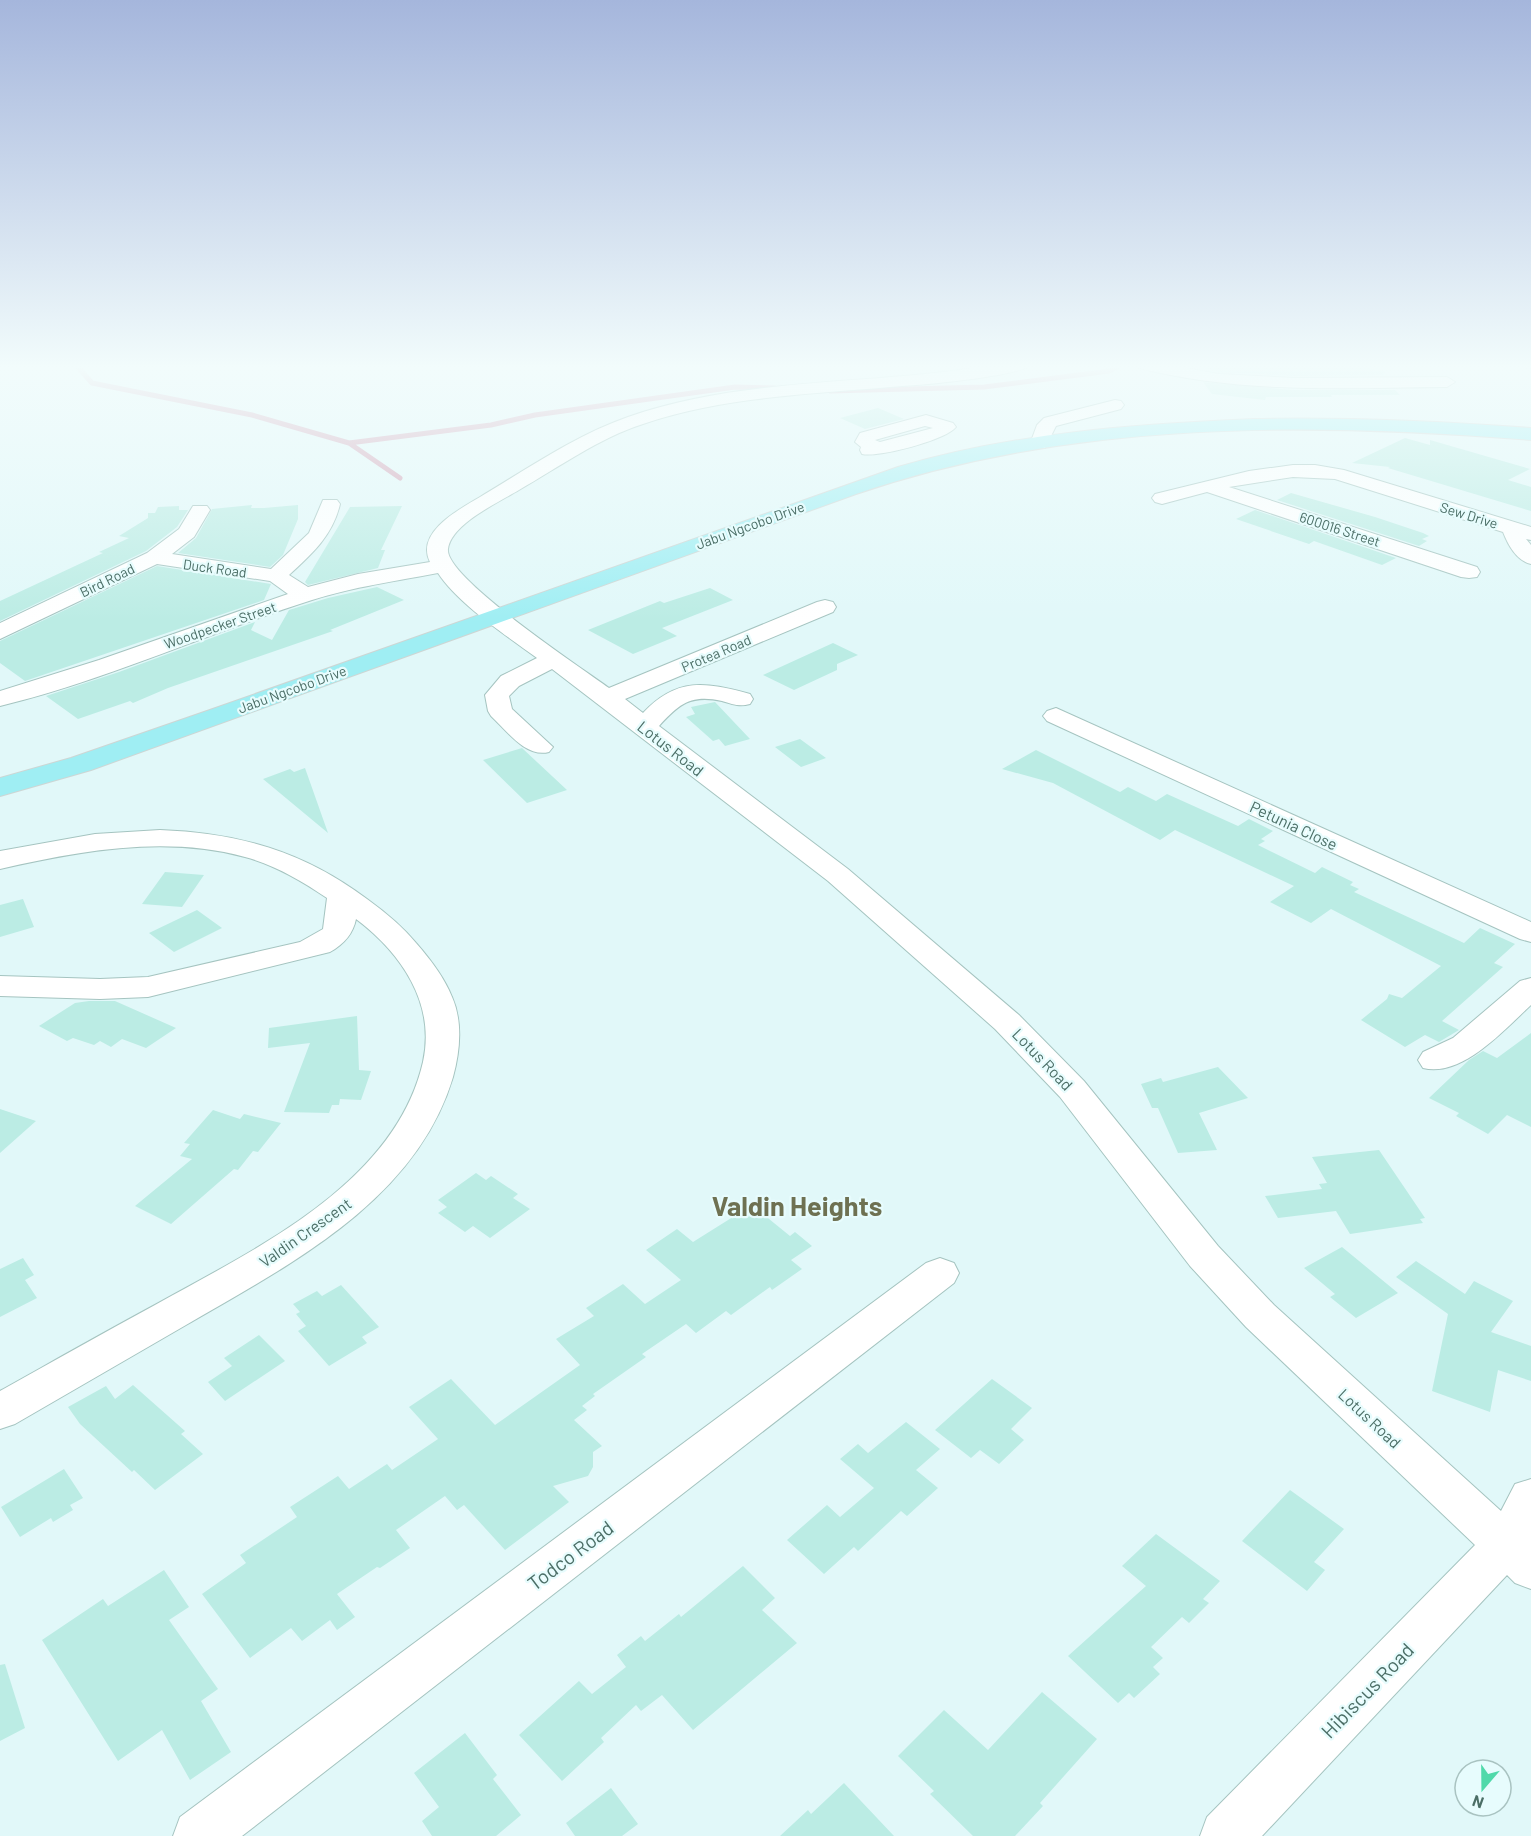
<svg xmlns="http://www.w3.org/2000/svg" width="1531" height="1836" viewBox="0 0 1531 1836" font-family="Barlow,sans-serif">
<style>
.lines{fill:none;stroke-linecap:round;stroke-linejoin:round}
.stream{stroke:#d19fb4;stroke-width:5}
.building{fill:#bbece4}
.minor-casing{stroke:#a5c4c0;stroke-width:2}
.major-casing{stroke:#cdd6d4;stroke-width:2}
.minor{fill:#fff;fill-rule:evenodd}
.major{fill:#9feef3;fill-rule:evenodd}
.labels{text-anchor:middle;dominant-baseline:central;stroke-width:4.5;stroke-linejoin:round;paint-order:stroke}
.far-street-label{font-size:14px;fill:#4b6e66;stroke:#e7fcfd}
.street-label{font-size:16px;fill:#4b6e66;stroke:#e7fcfd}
.near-street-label{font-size:20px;fill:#4b6e66;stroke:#e7fcfd}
.near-district-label{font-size:27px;font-weight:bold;fill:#6e7152;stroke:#e7fcfd}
</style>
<rect width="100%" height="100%" fill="#e1f8f9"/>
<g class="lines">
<!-- stream -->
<path class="stream" d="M 76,365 L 92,383 L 252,415 L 349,443 L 400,478
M 1519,365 L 1531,366
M 830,391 L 984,387 L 1109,371 L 1121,365
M 349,443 L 491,425 L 535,415 L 735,387 L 775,388"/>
</g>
<!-- building -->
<path class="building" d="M 1194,365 L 1345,365 L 1385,371 L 1384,375 L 1295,376 L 1219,372 Z
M 1203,382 L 1293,390 L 1395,390 L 1400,395 L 1331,395 L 1332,397 L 1266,397 L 1265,400 L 1212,394 Z
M 878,408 L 904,419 L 865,429 L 840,418 Z
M 1405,438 L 1430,445 L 1430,440 L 1530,469 L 1508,480 L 1531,487 L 1531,511 L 1388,468 L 1390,467 L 1352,463 Z
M 1291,493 L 1375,517 L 1423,533 L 1429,536 L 1422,539 L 1427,541 L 1419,546 L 1277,500 Z
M 252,505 L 251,508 L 264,508 L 298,505 L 298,519 L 283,555 L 270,567 L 178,553 L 196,538 L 212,509 Z
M 179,506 L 179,510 L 188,510 L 177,527 L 146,551 L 0,621 L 0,601 L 103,553 L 99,552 L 129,538 L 119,536 L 148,518 L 148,513 L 155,513 L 158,507 Z
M 402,506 L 381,550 L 385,550 L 378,568 L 308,585 L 305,582 L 350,507 Z
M 1255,510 L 1396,558 L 1382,565 L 1314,541 L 1309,544 L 1236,519 Z
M 157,566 L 271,584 L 264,600 L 25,681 L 0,663 L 0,641 Z
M 377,587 L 404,600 L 330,630 L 333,631 L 168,688 L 133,703 L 130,701 L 78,719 L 46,696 L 119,672 L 255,622 L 251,630 L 272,640 L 289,610 L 328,598 Z
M 710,588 L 733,600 L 662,628 L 677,636 L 633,654 L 588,630 L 660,601 L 664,603 Z
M 833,643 L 858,655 L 837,664 L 837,670 L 794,690 L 763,675 Z
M 715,702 L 750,739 L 725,746 L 719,739 L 713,741 L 686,717 L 695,714 L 691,707 Z
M 800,739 L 826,758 L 801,767 L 775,747 Z
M 522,748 L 567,790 L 527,803 L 483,760 Z
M 1036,750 L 1120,792 L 1128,787 L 1156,801 L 1167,794 L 1238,826 L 1249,819 L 1273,831 L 1261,839 L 1265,841 L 1258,845 L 1315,873 L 1322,867 L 1353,882 L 1350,885 L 1359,889 L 1354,892 L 1464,943 L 1480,928 L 1515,944 L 1494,963 L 1503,967 L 1442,1021 L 1459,1030 L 1439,1042 L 1425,1035 L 1405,1047 L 1361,1020 L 1387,999 L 1389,994 L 1402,998 L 1441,966 L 1331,909 L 1311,923 L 1270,902 L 1294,886 L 1175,830 L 1160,840 L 1053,783 L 1002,769 Z
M 305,768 L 328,833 L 263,779 L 290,769 L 294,772 Z
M 165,872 L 204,875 L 182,907 L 142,904 Z
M 23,899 L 34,927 L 0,937 L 0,905 Z
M 197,910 L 222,928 L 174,952 L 149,933 Z
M 89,1001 L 115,1001 L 176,1028 L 146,1048 L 122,1039 L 111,1047 L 100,1041 L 94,1045 L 73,1038 L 67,1041 L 39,1026 L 75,1003 Z
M 357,1016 L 359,1070 L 371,1071 L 361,1100 L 340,1099 L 339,1105 L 332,1105 L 329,1113 L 284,1112 L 310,1043 L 268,1048 L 269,1028 Z
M 1531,1033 L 1531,1127 L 1507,1115 L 1488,1134 L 1456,1116 L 1459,1113 L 1429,1098 L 1469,1060 L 1483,1051 L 1497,1058 Z
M 1218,1067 L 1248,1098 L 1199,1113 L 1217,1150 L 1178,1153 L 1158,1108 L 1152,1108 L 1141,1084 L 1161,1078 L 1163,1082 Z
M 0,1109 L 36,1121 L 0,1153 Z
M 213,1110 L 240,1119 L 244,1114 L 281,1123 L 258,1152 L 253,1151 L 238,1170 L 234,1169 L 171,1224 L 135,1206 L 192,1159 L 180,1156 L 190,1144 L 184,1143 Z
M 1379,1150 L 1425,1218 L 1420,1219 L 1423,1223 L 1350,1234 L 1336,1211 L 1278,1218 L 1265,1196 L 1322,1189 L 1319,1184 L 1327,1183 L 1312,1157 Z
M 476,1173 L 486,1180 L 491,1176 L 518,1194 L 513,1198 L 530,1209 L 490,1238 L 473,1226 L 465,1232 L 438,1213 L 447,1207 L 438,1200 Z
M 752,1205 L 790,1236 L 795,1232 L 812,1246 L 791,1260 L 802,1269 L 772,1290 L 770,1287 L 731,1315 L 726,1311 L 696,1333 L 686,1324 L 642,1354 L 646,1357 L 593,1394 L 595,1396 L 582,1406 L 587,1410 L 574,1420 L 602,1446 L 593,1452 L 593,1467 L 588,1476 L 553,1486 L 569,1502 L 505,1550 L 464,1505 L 457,1510 L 445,1496 L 396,1530 L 410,1548 L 380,1568 L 377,1567 L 337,1594 L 355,1617 L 337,1630 L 330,1620 L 302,1641 L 291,1628 L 250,1658 L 202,1594 L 246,1563 L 240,1555 L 297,1517 L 290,1507 L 338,1476 L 349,1489 L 387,1464 L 392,1470 L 438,1439 L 409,1407 L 451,1379 L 495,1425 L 580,1365 L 556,1339 L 594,1316 L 586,1308 L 623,1284 L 645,1304 L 681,1280 L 646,1250 L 677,1229 L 693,1242 Z
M 1342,1247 L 1398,1293 L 1356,1318 L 1330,1297 L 1335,1294 L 1304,1268 Z
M 23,1258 L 34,1275 L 25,1280 L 37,1298 L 0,1317 L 0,1269 Z
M 1416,1261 L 1465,1294 L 1474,1281 L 1513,1301 L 1491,1332 L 1531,1346 L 1531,1381 L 1498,1370 L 1490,1412 L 1432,1391 L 1448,1314 L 1396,1277 Z
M 341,1285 L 379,1327 L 362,1337 L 367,1343 L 329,1366 L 298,1331 L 306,1326 L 296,1314 L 300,1312 L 293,1304 L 317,1291 L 322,1296 Z
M 259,1335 L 285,1361 L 225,1401 L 208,1382 L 232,1366 L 224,1358 Z
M 992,1379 L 1032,1408 L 1011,1429 L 1024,1440 L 999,1464 L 980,1450 L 971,1458 L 935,1430 Z
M 133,1385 L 185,1431 L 181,1434 L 203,1454 L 155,1490 L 134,1470 L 132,1472 L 80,1424 L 68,1407 L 106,1386 L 115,1399 Z
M 906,1422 L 940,1449 L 916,1470 L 938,1488 L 907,1516 L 901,1511 L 858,1551 L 854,1547 L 824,1574 L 787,1540 L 827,1505 L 840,1517 L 874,1488 L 840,1459 L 858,1444 L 868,1453 Z
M 64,1469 L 83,1498 L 70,1505 L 73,1510 L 53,1522 L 51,1518 L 20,1537 L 1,1507 Z
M 1290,1490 L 1344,1529 L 1314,1562 L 1325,1570 L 1307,1591 L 1242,1541 Z
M 1156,1534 L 1220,1581 L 1203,1599 L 1209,1603 L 1189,1623 L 1182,1617 L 1151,1647 L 1163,1658 L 1153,1667 L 1160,1674 L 1134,1698 L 1129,1693 L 1118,1703 L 1068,1656 L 1146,1586 L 1122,1566 Z
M 743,1566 L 775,1598 L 762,1610 L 797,1643 L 693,1730 L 662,1695 L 641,1711 L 636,1705 L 601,1738 L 604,1742 L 562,1781 L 519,1735 L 579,1681 L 592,1694 L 626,1667 L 617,1655 L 641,1636 L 645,1641 L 679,1614 L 681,1617 Z
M 164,1570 L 189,1607 L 169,1620 L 218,1689 L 201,1701 L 231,1752 L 190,1780 L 162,1730 L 118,1761 L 42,1640 L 103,1599 L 108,1606 Z
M 5,1664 L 25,1728 L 0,1741 L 0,1665 Z
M 1042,1692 L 1097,1739 L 1040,1803 L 1043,1806 L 1015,1836 L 973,1836 L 930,1794 L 934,1791 L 898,1756 L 944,1710 L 988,1750 Z
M 465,1733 L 497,1775 L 493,1779 L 521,1815 L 496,1836 L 432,1836 L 422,1821 L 439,1807 L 414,1773 Z
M 844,1783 L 894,1836 L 780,1836 L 808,1810 L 811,1814 Z
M 611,1788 L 638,1824 L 622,1836 L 575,1836 L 566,1823 Z"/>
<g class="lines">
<defs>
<path id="minor" d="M 992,365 L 1030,365 C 1020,376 922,385 902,386 C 815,394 726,396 643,424 C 599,438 559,467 519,490 C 499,502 451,524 448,549 C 444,577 583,669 609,688 L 817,602 L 825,600 L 833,602 L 836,607 L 833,612 L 625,699 L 643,713 C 677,677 705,682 750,694 L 753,699 L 750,704 C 739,707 732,704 722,701 C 691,694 679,704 659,726 L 848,869 L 1019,1015 L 1084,1081 L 1218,1246 L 1274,1305 L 1501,1511 L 1515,1484 L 1531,1479 L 1531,1589 L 1515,1583 L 1507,1575 L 1262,1836 L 1200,1836 L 1207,1817 L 1475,1545 L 1246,1327 L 1190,1266 L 1060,1097 L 995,1029 L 828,881 L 552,669 L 519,686 L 509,696 L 512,709 L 553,747 L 549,752 C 526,758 507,731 491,716 L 488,711 L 485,695 L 501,676 L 537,658 C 507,636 458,604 438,573 C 396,581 353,587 312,600 C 208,633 107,680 0,706 L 0,691 L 99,660 L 288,594 L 270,581 L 157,564 L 0,639 L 0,623 L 147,553 L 179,529 L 193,506 L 207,506 L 210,510 L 194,537 L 172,554 L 271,569 L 309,533 L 323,500 L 337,500 L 340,504 C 333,535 312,554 289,575 L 308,587 L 358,574 L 430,562 C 415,532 460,509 480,497 C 527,469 576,435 628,417 C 745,376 871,386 992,365 Z
M 1137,365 L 1169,365 L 1219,374 L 1295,378 L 1447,377 L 1455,382 L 1447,387 C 1344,388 1241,394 1139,368 Z
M 1115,400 L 1121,401 L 1124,405 L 1121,409 L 1056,426 L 1045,448 L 1033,448 L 1030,444 L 1037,425 L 1044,418 Z
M 926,415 L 953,423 L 956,427 C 946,440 878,458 862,454 L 860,450 L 861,447 L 855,442 L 860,433 ZM 925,426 L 933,428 L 880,442 L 875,440 Z
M 1293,465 L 1315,465 L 1344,470 L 1531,527 L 1531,540 L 1526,539 L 1531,545 L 1531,564 C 1517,561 1508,545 1503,532 L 1335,479 L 1293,477 L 1229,487 L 1477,567 L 1480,572 L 1477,577 L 1469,578 L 1461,577 L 1207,492 L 1162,504 L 1155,502 L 1152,498 L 1155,494 L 1249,471 Z
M 1056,708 L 1531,922 L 1531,942 L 1520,939 L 1047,721 L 1043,716 L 1047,711 Z
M 160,830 C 239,833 303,851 367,899 C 385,912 402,926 416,943 C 430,959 444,977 452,997 C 463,1022 460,1051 453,1077 C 416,1201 289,1265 186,1325 C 129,1358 72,1391 15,1424 L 0,1429 L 0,1391 C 52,1362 103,1333 155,1305 C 255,1249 395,1184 423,1062 C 436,1003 401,953 356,919 C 353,934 344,944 330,952 L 148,997 L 100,999 L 0,996 L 0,976 L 100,979 L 148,977 L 300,942 L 323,929 L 327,898 C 302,881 275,865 245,857 C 165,835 79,851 0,869 L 0,851 L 95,834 Z
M 1531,978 L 1531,1005 C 1505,1029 1462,1078 1423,1068 L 1418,1060 L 1423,1052 L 1453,1038 L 1520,981 Z
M 940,1258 L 954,1263 L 959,1273 L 954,1283 L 242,1836 L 173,1836 L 180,1817 L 926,1263 Z"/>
<path id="major" d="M 1254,419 C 1346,417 1438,421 1531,428 L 1531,440 C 1307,422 1071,420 856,494 L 91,770 L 0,796 L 0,778 L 71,758 L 207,711 L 898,467 C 1013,433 1135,424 1254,419 Z"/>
</defs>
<!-- minor casing -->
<use href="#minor" class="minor-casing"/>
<!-- major casing -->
<use href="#major" class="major-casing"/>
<!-- minor -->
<use href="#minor" class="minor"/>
<!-- major -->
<use href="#major" class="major"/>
</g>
<!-- sky -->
<linearGradient id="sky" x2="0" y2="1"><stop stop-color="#a5b6dc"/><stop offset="0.59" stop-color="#f2fcfc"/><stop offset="1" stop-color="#f2fcfc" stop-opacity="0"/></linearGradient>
<rect width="1531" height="622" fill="url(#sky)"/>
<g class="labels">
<!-- far-street labels -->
<g class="far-street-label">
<text transform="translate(1469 515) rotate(17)">Sew Drive</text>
<text transform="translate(750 525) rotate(-20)">Jabu Ngcobo Drive</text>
<text transform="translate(1340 529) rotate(18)">600016 Street</text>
<text transform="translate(215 568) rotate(8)">Duck Road</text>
<text transform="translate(107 580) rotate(-26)">Bird Road</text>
<text transform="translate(220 625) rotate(-19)">Woodpecker Street</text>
<text transform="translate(716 653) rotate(-23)">Protea Road</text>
<text transform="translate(292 689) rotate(-20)">Jabu Ngcobo Drive</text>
</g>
<!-- street labels -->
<g class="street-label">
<text transform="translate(671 748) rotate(38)">Lotus Road</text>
<text transform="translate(1294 825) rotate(25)">Petunia Close</text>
<text transform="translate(1043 1059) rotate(46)">Lotus Road</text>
<text transform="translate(305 1232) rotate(-35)">Valdin Crescent</text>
<text transform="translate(1370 1418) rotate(43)">Lotus Road</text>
</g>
<!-- near-street labels -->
<g class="near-street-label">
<text transform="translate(570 1555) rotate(-37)">Todco Road</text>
<text transform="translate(1367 1690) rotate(-46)">Hibiscus Road</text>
</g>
<!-- near-district labels -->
<g class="near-district-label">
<text x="797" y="1205">Valdin Heights</text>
</g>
</g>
<!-- north arrow -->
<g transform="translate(1483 1788) rotate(200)"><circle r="28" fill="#e7fcfd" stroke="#a9c3c1" stroke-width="1.5"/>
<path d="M0-4.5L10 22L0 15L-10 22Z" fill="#50d9aa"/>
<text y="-9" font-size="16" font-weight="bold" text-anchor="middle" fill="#4b6e66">N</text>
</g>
</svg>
